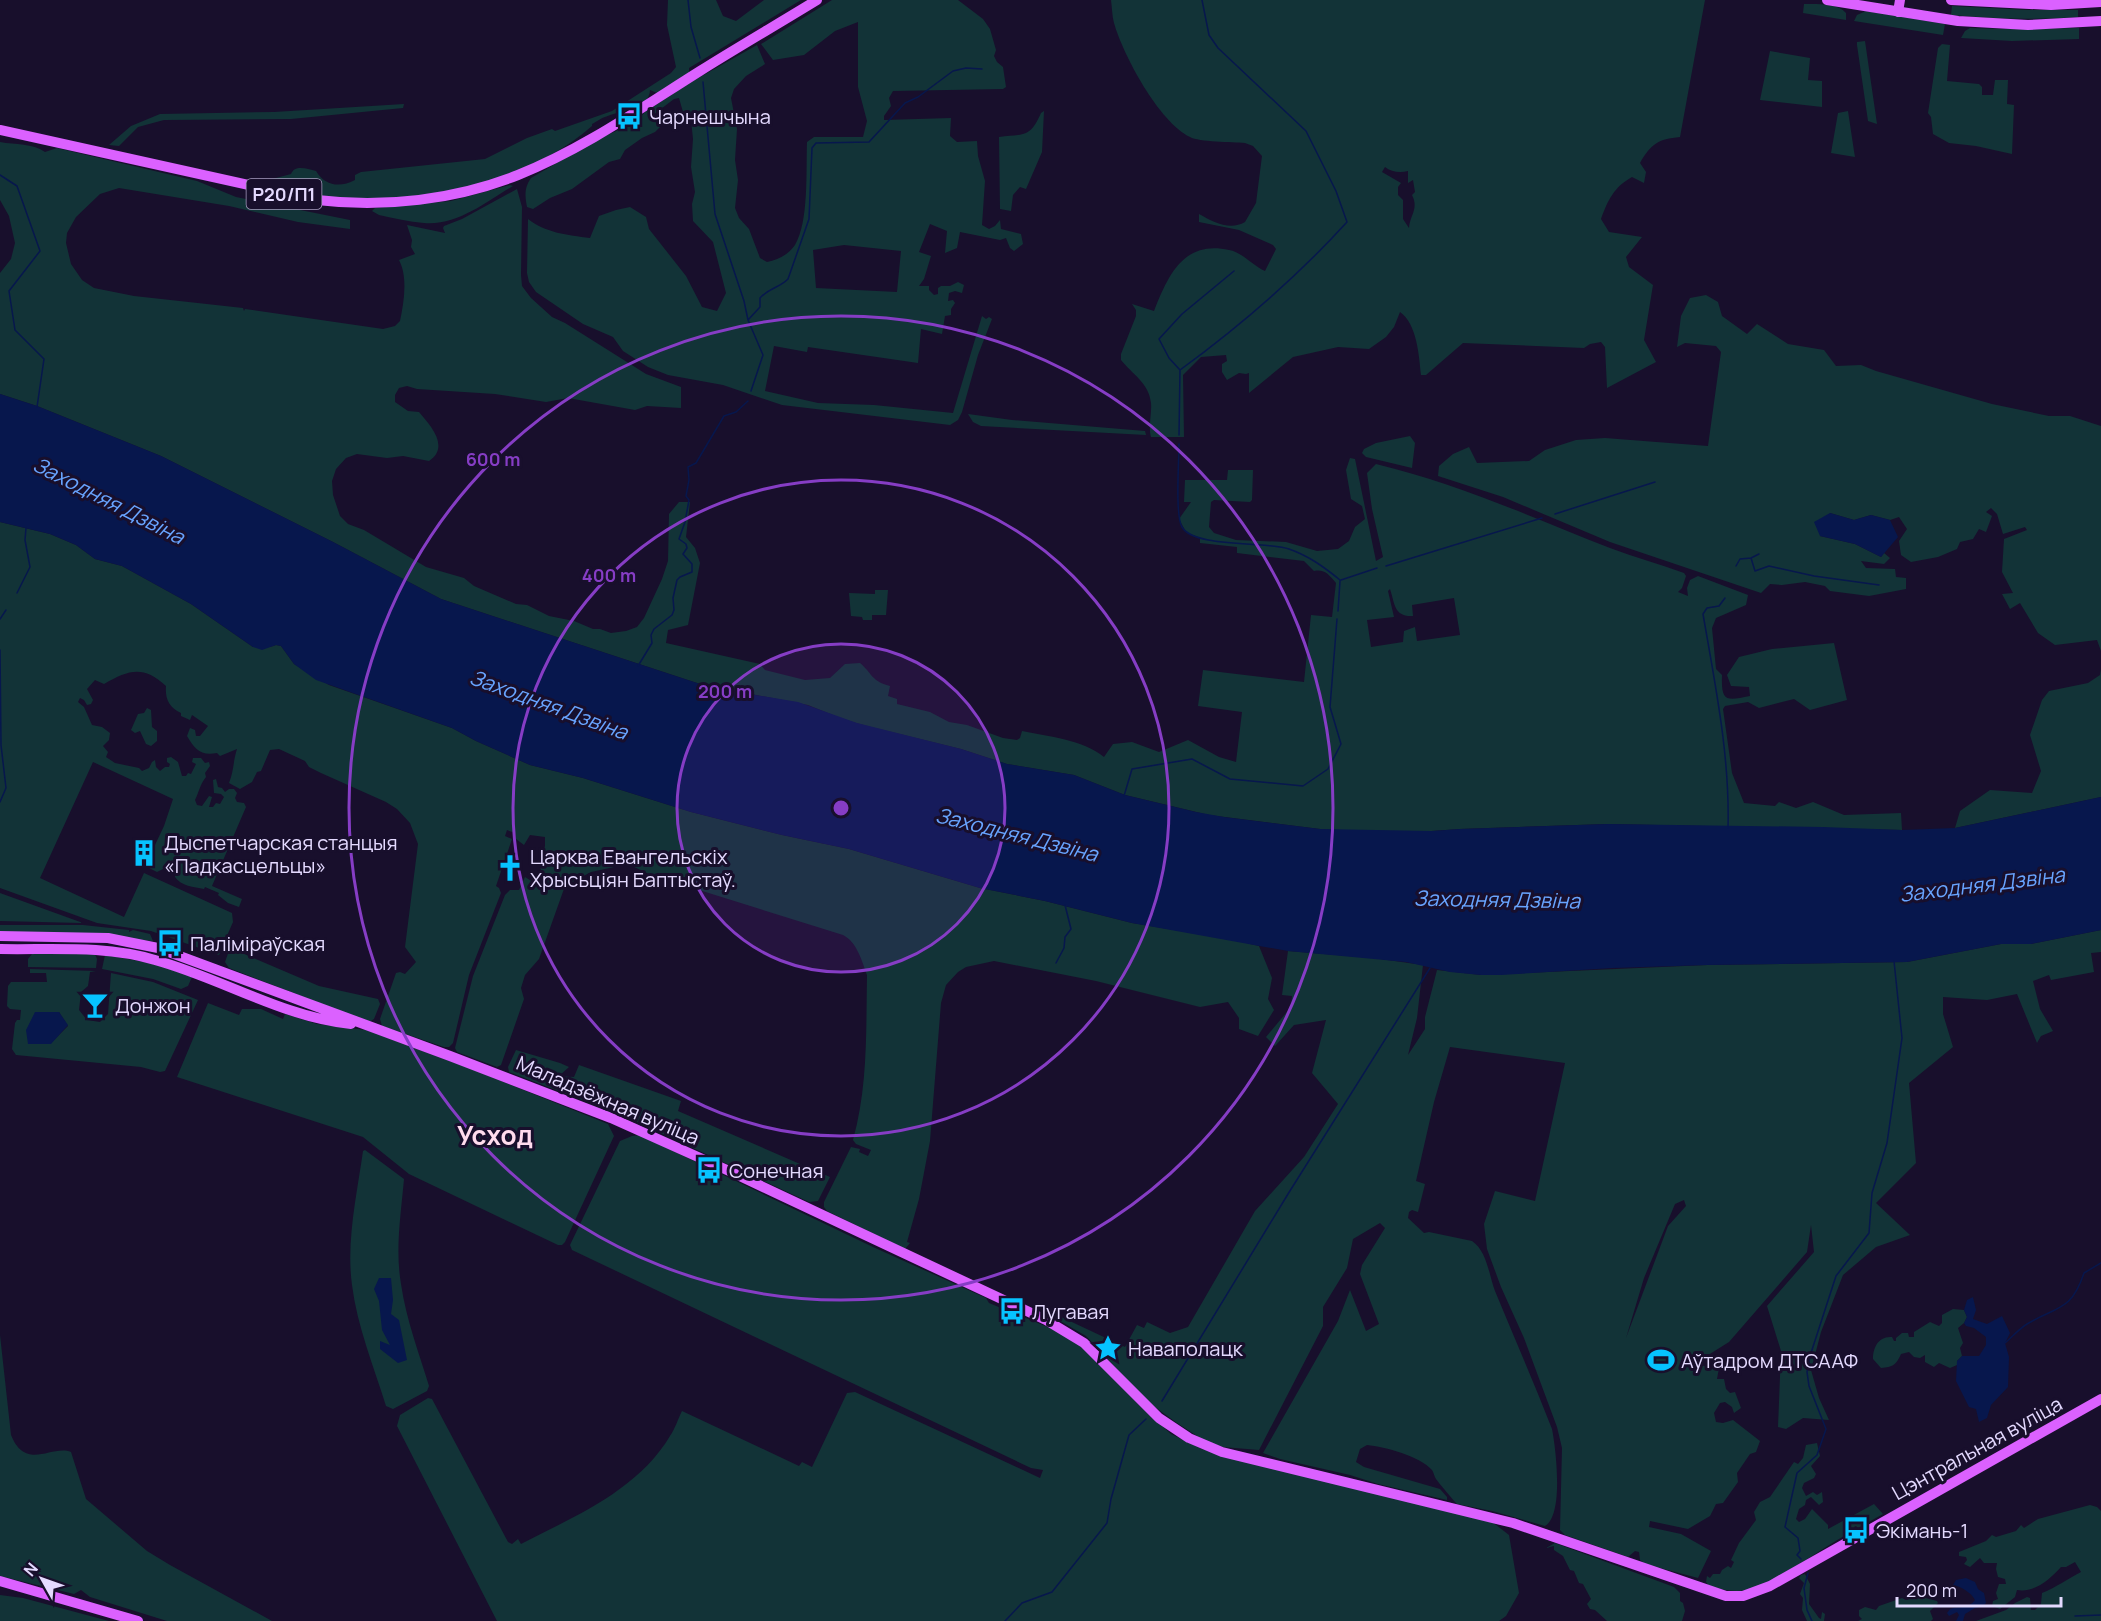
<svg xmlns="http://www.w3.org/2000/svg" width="2101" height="1621" viewBox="0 0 2101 1621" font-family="Manrope,sans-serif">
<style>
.green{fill:#123337;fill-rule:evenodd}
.water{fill:#07174d}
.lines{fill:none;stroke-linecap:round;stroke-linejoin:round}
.stream{stroke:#07174d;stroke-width:1.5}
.major{stroke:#db61ff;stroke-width:10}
.ring{fill:none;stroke:#863dc5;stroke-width:3}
.labels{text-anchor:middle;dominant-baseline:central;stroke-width:6;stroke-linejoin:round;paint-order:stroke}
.shield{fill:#180f2c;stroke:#a79dc0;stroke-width:1.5}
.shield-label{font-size:18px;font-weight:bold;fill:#e4daff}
.poi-label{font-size:20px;fill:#e4daff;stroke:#180f2c;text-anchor:start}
.street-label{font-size:20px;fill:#e4daff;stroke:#180f2c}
.water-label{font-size:21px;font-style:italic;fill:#68a4ff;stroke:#180f2c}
.district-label{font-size:26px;font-weight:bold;fill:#ffdced;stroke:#180f2c}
.centre{fill:#863dc5;stroke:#180f2c;stroke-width:3}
.ring-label{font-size:18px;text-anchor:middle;font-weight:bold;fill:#863dc5;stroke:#180f2c;stroke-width:6;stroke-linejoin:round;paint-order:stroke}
</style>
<rect width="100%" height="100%" fill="#180f2c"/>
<!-- green -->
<path class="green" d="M 668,0 L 716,0 L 723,16 L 736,21 L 764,0 L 801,0 L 689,68 L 689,73 L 657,93 L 650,90 C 650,108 619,111 605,117 C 601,118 596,122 592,124 L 592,126 C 531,180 441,198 361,199 C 326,199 292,190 257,183 L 291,174 C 295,164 307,169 316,171 C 325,186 340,188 355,180 L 355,175 L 361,172 L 485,159 L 527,138 L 552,129 L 555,131 L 612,111 L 671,73 L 676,67 L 667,25 Z
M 832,0 L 958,0 L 983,19 L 990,29 L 996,50 L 994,56 L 997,62 L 1003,67 L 1006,87 L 1003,89 L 893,91 L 889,98 L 891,106 L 884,116 L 884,120 L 951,118 L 950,136 L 957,142 L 977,141 L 978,156 L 985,181 L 982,225 L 989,229 L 995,226 L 1000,220 L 1001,229 L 1021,234 L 1023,244 L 1014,251 L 1010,248 L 1006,238 L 1000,240 L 960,232 L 957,248 L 945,253 L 947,231 L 930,224 L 919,252 L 931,256 L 924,279 L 919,286 L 929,286 L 929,290 L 934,295 L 938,294 L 938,288 L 941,286 L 950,286 L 958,282 L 964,285 L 962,293 L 955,291 L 949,293 L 948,301 L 953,300 L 955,303 L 951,309 L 951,315 L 945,316 L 942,334 L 921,329 L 918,363 L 808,347 L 807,352 L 774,346 L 765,391 L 818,403 L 874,405 L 953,413 L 982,316 L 986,319 L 989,317 L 992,319 L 978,355 L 962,412 L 958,420 L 950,425 L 782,405 L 723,385 L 668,375 L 648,367 L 623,351 L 613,337 L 583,324 L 536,292 L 529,282 L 527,273 L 528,219 C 546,233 567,235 590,238 L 599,216 L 616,210 L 630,207 L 646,217 L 649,229 L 686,276 L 702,307 L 717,311 L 726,293 L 713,242 L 693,221 L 692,204 L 695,192 L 691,167 L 693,139 L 691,120 L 683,112 L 679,98 L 674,99 L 653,115 L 652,119 L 661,123 L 661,126 L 655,132 L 642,138 L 625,150 L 620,159 L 609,162 L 572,189 L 550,198 L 533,209 L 527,207 C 525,196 524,188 531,178 C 553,165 574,153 597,140 C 613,131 632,127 645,112 L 693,81 L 757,45 L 765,64 L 746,76 L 734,89 L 731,98 L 737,129 L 735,160 L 738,180 L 735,208 L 739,218 L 749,229 L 760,258 L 767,262 C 778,260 788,255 795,245 C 809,222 806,170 807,142 L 814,137 L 863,137 L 867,121 L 858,87 L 858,22 L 835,31 L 804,55 L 773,60 L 761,44 ZM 844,245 L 901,251 L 897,292 L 816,288 L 813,250 Z
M 1111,0 L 1705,0 L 1680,137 C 1658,139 1651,144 1640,163 L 1646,172 L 1644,183 L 1632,177 C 1614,187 1608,200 1601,219 L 1609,232 L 1642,237 L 1626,257 L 1629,267 L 1653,285 L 1644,340 L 1656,362 L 1607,388 L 1605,347 L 1601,342 L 1590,344 L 1584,348 L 1463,343 L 1426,375 L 1421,375 C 1419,355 1417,324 1400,312 L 1394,327 L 1386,337 L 1369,349 L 1338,347 L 1293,357 L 1249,393 L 1249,373 L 1246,374 L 1239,373 L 1227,380 L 1222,372 L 1222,364 L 1227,361 L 1226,355 L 1201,357 L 1183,375 L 1184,437 L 1151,437 C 1148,426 1152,414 1151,403 C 1149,383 1132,374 1121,360 L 1121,354 L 1136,316 L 1136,310 L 1132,304 L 1154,311 C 1168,276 1183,240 1229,250 C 1242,252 1253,266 1265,271 L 1276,249 L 1273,245 L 1239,230 L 1199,222 L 1199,214 C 1213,222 1230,231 1245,222 L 1256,203 L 1262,156 L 1253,146 L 1245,143 C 1232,142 1199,142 1190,137 C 1159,122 1123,55 1114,23 C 1112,16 1112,7 1111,0 ZM 1385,167 C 1391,172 1400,173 1408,171 L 1408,183 L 1413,180 L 1415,192 L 1412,195 C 1419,209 1410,215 1409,228 L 1403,219 L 1403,200 L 1398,195 L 1398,187 L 1401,183 L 1382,172 Z
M 1804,4 C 1817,4 1838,3 1846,13 L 1846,20 L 1803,13 Z
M 1952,6 L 2029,10 L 2078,10 L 2078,17 C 2036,20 1993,19 1951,15 Z
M 1866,11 L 1945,24 L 1943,35 L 1854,21 L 1857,15 Z
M 1970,28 L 2004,29 L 2079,28 L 2079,39 L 2012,41 L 1961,38 L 1965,31 Z
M 1865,41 L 1877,124 L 1868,121 L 1857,45 L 1857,42 Z
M 1942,44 L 1950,45 L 1947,81 L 1979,84 L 1982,87 L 1982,95 L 1993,95 L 1995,80 L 2008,80 L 2007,104 L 2014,105 L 2012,154 L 1976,146 L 1949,143 L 1933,134 L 1931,117 L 1928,113 L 1938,48 Z
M 1770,51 L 1810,58 L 1808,80 L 1822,81 L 1822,107 L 1760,100 Z
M 404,104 L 403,108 L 291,119 L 164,120 L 138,127 L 119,146 L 109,145 L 131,126 L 160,114 L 274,112 Z
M 1044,111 L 1042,152 L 1026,189 L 1020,187 L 1013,195 L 1011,211 L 1000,209 L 999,137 C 1024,134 1030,138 1041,113 Z
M 1848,111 L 1854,151 L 1855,157 L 1831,153 L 1838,113 Z
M 0,142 C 16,145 32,143 45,152 L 57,148 L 197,181 L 236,197 L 350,220 L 350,229 L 298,222 L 229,206 L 119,188 L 100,194 L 76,217 L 67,233 L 66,243 L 71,264 L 82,280 L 94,288 L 134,296 L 243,308 L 244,311 L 245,309 L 383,329 L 395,326 L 400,321 C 404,302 408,277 399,260 L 415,254 L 411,247 L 412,240 L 407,225 L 445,233 L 443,228 L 444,226 L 462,219 L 517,189 L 522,207 L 521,275 L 522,286 L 531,298 L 552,317 L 565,323 L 646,374 L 681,387 L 681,408 L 647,406 L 635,410 L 568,398 L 546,402 L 495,394 L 417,389 L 407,386 L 399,388 L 395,395 L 395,402 L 408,411 L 419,412 C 431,426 450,447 429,461 L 403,456 L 387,458 L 357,454 L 346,458 L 336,469 L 332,481 L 333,495 L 340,516 L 348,524 L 364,530 L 426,567 L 464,578 L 474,586 L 516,604 L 527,605 L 549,616 L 574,621 L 593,629 L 600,629 L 611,633 L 626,631 L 637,627 L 644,618 L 662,579 L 668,561 L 669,514 L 679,502 L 690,502 L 686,537 L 695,548 L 700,563 L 688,625 L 668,630 L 666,643 L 760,664 L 765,670 L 805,680 L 830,678 L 845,664 L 860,663 C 872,673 871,681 890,686 L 888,696 L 897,699 L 897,704 L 930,712 L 949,722 L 967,725 L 1003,738 L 1017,740 L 1020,738 L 1022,731 C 1049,737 1082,739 1104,757 L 1113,744 L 1132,742 L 1159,752 L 1188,740 L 1219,757 L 1236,762 L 1242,712 L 1198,706 L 1203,670 L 1304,682 L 1311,615 L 1332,617 L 1336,583 C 1329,575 1325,569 1314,571 L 1304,561 L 1237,553 L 1237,547 L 1200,543 L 1200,538 L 1186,532 L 1179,519 L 1191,502 L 1184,502 L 1185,480 L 1227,480 L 1228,470 L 1253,470 L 1252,500 L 1250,502 L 1214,500 L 1211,502 L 1209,527 L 1214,533 L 1236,540 L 1286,542 L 1317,551 L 1338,549 L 1349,541 L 1355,527 L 1365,519 L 1362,506 L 1351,499 L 1346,470 L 1350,458 L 1355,459 L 1376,561 L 1383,557 L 1372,509 L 1367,473 L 1376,464 C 1459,484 1531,517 1610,548 C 1634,557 1659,564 1684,573 L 1686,576 L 1682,588 L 1678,592 L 1688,596 L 1687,588 L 1690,580 L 1698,576 L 1748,595 L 1746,605 L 1716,618 L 1712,628 L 1716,669 L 1722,675 C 1721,702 1726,701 1750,696 L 1749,687 L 1731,686 L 1727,675 L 1739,657 L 1772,649 L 1834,643 L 1847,700 L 1810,710 L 1794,699 L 1759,708 L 1748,702 L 1725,706 L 1723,709 L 1732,773 L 1744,803 L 1775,806 L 1779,802 L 1796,808 L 1813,802 L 1844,815 L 1901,813 L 1902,830 L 1608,824 L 1460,829 L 1432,831 L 1359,831 L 1320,829 L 1209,815 L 1125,795 L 1074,775 L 1007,764 L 961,749 L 871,727 L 845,720 L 808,705 L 700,684 L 441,599 L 333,542 L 161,456 L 37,406 L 0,394 L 0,273 L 11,259 L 15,243 L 9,216 L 0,200 ZM 1390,589 C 1395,604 1394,617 1413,616 L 1412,605 L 1454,598 L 1460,635 L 1417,641 L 1415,627 L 1404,631 L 1403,642 L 1371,647 L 1367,620 L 1394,617 L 1388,591 Z
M 510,185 L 513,186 C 486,202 457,226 424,223 C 409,222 394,218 379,215 L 372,211 L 375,208 L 451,201 Z
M 1706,295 L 1718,302 L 1722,316 L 1747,334 L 1757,324 L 1788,344 L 1824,350 L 1836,366 L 1861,365 L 1876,371 L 1992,404 L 2049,416 L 2070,416 L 2101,426 L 2101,651 L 2097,640 L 2055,645 L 2038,633 L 2020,603 L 2010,609 L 2002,594 L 2013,593 L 2002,572 L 2004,539 L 2027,530 L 2025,527 L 2003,534 L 1997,514 L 1991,508 L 1986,512 L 1992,516 L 1986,532 L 1979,529 L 1973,539 L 1960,542 L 1957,549 L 1938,557 L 1911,562 L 1901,555 L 1899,541 L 1907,529 L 1899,517 L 1890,520 L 1871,515 L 1854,520 L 1830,513 L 1820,536 L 1855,544 L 1881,557 L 1884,553 L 1890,558 L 1884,564 L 1861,561 L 1866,568 L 1895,569 L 1896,577 L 1906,578 L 1906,589 L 1869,596 L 1830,591 L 1825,586 L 1805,582 L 1782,585 L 1770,584 L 1761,593 L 1610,542 L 1503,497 L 1438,476 L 1439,466 L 1453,454 L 1469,447 L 1477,463 L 1529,461 L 1545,450 L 1576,440 L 1605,438 L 1708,446 L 1721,352 L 1716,346 L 1685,343 L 1677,347 L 1681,316 L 1690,298 Z
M 968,414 L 1012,420 L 1145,431 L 1146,435 L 981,426 L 973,422 Z
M 1410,436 L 1415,443 L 1412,468 L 1366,457 L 1362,453 L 1364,449 L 1376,443 Z
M 0,522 L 50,534 L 76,545 L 95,559 L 122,566 L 191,604 L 253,647 L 270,647 L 276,645 L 281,646 L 294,664 L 329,685 L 452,728 L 476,741 L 530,765 L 583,778 L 691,812 L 782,835 L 849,849 L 980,888 L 1045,901 L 1132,923 L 1229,939 L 1259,946 L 1272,978 L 1268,999 L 1274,1010 L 1258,1036 L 1239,1029 L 1239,1018 L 1228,1002 L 1200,1007 L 1096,981 L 994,961 L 966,967 L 958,972 L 946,985 L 941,1003 L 930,1141 L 919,1199 L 907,1242 L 910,1243 L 905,1249 L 827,1211 L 824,1207 L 824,1202 L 851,1147 L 860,1149 L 859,1152 L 868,1156 L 871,1150 L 856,1144 L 853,1140 C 868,1086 866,1031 867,975 C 862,961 857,942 843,935 L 651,875 L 628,864 L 591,872 L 565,886 L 539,959 L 525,975 L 521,988 L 524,999 L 501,1065 L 497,1067 L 457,1052 L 455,1048 L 473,976 L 505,895 L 510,890 L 519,890 L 525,877 L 533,882 L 543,876 L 539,864 L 545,846 L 545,837 L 530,835 L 524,845 L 516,839 L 515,833 L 507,830 L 505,836 L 512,839 L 496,886 L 499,888 L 501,893 L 469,975 L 453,1043 L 449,1047 L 444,1047 L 382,1026 L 380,1019 L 396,973 L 400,972 L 405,974 L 416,962 L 405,947 L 418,844 L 410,823 L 397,809 L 386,802 L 321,773 L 309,767 L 305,761 L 279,749 L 270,750 L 261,771 L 257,772 L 252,782 L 240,789 L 229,783 C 234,771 233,761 237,749 L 220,756 L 217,753 C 200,756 195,749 187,736 L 190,728 L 195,730 L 196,736 L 200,736 L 208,726 L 192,715 L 190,720 L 181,716 L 181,713 C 169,707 165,699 166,686 C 143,665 129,670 104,684 L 95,680 L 87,689 L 93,700 L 91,704 L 87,705 L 84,700 L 80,698 L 78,702 L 84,707 L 92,725 L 102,727 L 110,733 L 109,740 L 103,746 L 108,752 L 106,757 L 115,763 L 139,768 L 142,771 L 149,768 L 152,762 L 155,760 L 156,767 L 160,771 L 165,767 L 169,767 L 170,764 L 167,762 L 167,758 L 171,757 L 178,762 L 182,776 L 186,776 L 188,773 L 191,774 L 196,764 L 192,762 L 193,758 L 201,758 L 205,763 L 209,762 L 210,766 L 205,773 L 206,777 C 200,784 199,792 195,800 L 197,805 L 202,806 L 209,796 L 212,797 L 209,807 L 213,807 L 216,803 L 220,804 L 224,797 L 221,794 L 214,793 L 213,780 L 216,779 L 218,787 L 222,788 L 225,792 L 229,789 L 234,789 L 237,793 L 235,798 L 237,802 L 244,803 L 246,807 L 212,886 L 242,899 L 239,907 L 228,903 L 218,895 L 219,893 L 205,887 L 204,889 C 194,887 181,886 175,877 L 175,875 L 163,869 L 157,872 L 145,866 L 164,826 L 173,799 L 93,762 L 40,878 L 124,917 L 144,873 L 232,913 L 233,922 L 226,938 L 223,938 L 219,947 L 222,948 L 219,955 L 151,931 L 97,923 L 0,888 Z
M 875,590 L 888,590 L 886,615 L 872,615 L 872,620 L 863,620 L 862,617 L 851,616 L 849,593 L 875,594 Z
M 2101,669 L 2101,797 L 1955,828 L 1960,811 L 1990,790 L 2032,793 L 2041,771 L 2030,735 L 2042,700 L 2049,691 L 2088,683 L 2100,675 Z
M 147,708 L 151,710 L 152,727 L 157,731 L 157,741 L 151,746 L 146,744 L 140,731 L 135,733 L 131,730 L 138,714 L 144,713 Z
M 0,893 L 83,923 L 0,921 Z
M 0,925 L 83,925 L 129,930 L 129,932 L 133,930 L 150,934 L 153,941 L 0,931 Z
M 2101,930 L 2101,952 L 2091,953 L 2094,972 L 2051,980 L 2049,975 L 2033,981 L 2040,1009 L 2053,1031 L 2041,1036 L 2037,1043 L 2017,994 L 1987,1000 L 1943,997 L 1943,1014 L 1953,1047 L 1909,1083 L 1916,1163 L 1876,1203 L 1910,1235 L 1876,1247 L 1843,1275 L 1821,1332 L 1811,1370 L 1819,1398 L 1829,1420 L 1803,1418 L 1786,1429 L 1778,1427 L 1781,1351 L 1767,1306 L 1814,1252 L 1811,1225 L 1807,1252 L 1729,1342 L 1697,1362 L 1697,1365 L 1719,1368 L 1717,1379 L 1724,1379 L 1726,1389 L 1730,1393 L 1735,1392 L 1741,1408 L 1734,1413 L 1732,1407 L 1725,1402 L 1720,1403 L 1714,1413 L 1716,1422 L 1723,1423 L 1733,1420 L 1760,1441 L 1756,1452 L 1750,1454 L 1737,1473 L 1738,1482 L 1723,1503 L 1716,1504 L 1710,1516 L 1688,1529 L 1650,1521 L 1649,1527 L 1681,1534 L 1711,1551 L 1698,1578 L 1645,1564 L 1640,1560 L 1639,1552 L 1635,1551 L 1628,1557 L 1565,1535 L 1560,1530 L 1562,1448 L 1557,1427 L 1524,1338 L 1501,1287 L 1487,1249 L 1484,1224 L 1495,1191 L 1535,1201 L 1565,1063 L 1450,1047 L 1434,1102 L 1416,1181 L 1425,1184 L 1418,1212 L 1412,1210 L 1409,1212 L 1408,1218 L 1424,1233 L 1429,1232 L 1472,1241 C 1487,1251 1489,1275 1495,1291 C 1514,1337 1534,1383 1552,1429 C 1556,1449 1564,1515 1545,1526 L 1492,1511 L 1457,1504 C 1455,1502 1438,1482 1436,1479 C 1434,1476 1434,1473 1432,1470 C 1420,1456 1385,1447 1367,1445 L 1360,1449 L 1356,1462 L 1364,1467 L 1440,1489 L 1447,1497 L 1447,1500 L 1378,1484 L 1350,1475 L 1280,1459 L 1263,1453 L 1338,1321 L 1350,1290 L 1366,1331 L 1379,1324 L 1360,1274 L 1362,1265 L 1385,1228 L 1380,1223 L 1353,1239 L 1347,1268 L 1323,1307 L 1323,1326 L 1259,1450 L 1223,1447 L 1205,1441 L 1177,1423 L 1148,1402 L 1086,1336 L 1055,1318 L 1057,1315 L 1125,1347 L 1137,1325 L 1144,1328 L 1147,1322 L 1170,1333 L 1188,1327 L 1255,1211 L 1304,1157 L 1338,1104 L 1312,1073 L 1326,1020 L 1294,1025 L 1275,1046 L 1266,1037 L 1291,1007 L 1292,996 L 1282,995 L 1288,951 L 1373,958 L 1423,965 L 1417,1018 L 1408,1055 L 1425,1029 L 1425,1017 L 1437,970 L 1481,975 L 1707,965 L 1907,962 L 2001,944 L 2031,944 ZM 1684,1200 L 1686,1206 L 1668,1226 L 1626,1338 L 1644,1278 L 1675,1204 Z
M 230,948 L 319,986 L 378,999 L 380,1004 L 374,1019 L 369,1022 L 229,968 L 225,962 Z
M 32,954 L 95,954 L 97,959 L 96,968 L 28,967 L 28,959 Z
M 105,955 L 156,964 L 192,977 L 188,986 L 181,989 L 153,979 L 102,969 Z
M 30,969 L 96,971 L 90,972 L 88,986 L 81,992 L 79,1010 L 87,1020 L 100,1022 L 108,1014 L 111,973 L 153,982 L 198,1000 L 165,1071 L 160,1072 L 141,1067 L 16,1055 L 12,1049 L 15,1023 L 17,1020 L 20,1020 L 21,1010 L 10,1009 L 7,1006 L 8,986 L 11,982 L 47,982 L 46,973 L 30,973 ZM 59,1012 L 68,1026 L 51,1043 L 47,1013 Z
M 208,1003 L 239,1015 L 242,1009 L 261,1009 L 283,1019 L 285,1014 L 317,1024 L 366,1030 L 474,1070 L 608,1124 L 614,1136 L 565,1242 L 562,1245 L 558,1245 L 409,1174 L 363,1137 L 177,1077 Z
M 516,1050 L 560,1063 L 569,1067 L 559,1076 L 574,1077 L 579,1065 L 681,1101 L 678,1111 L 830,1177 L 818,1201 L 809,1202 L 624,1116 L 509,1072 L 508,1067 Z
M 640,1135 L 873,1247 L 986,1298 L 989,1303 L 1067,1335 L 1100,1362 L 1137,1403 L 1171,1434 L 1202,1449 L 1491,1521 L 1509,1535 L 1519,1593 L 1506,1616 L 1499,1621 L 497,1621 L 397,1426 L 400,1415 L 428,1398 L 432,1399 L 508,1542 L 512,1544 L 518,1539 L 521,1544 C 575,1516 637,1491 670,1436 C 675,1429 678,1419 682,1411 L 799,1466 L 802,1462 L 812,1467 L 847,1393 L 855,1392 L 1040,1478 L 1043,1470 L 1031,1468 L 572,1250 L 570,1245 L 620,1141 L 632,1136 Z
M 365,1150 L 404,1179 C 401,1214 395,1249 401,1284 C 406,1319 419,1353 429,1386 L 427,1391 L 393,1409 L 386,1406 C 374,1367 357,1326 352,1285 C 346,1241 357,1194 363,1151 Z
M 1953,1309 L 1964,1310 L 1967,1317 L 1964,1323 L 1958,1328 L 1963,1343 L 1960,1348 L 1962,1356 L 1957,1361 L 1957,1365 L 1950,1368 L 1939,1363 L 1934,1367 L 1925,1362 L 1925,1355 L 1920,1358 L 1914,1357 L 1909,1352 L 1901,1354 C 1896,1365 1893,1367 1881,1368 L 1873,1359 C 1873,1348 1878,1336 1892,1337 L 1894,1341 L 1896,1341 L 1896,1338 L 1902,1333 L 1908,1333 L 1909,1337 L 1914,1337 L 1914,1332 L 1930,1322 L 1939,1326 L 1942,1323 L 1942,1315 Z
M 0,1335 L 11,1435 C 26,1472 52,1444 71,1452 L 86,1499 L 147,1551 L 170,1565 L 272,1621 L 167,1621 L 90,1597 L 81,1590 L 74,1594 L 0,1576 Z
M 1817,1443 L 1820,1456 L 1811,1466 L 1816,1474 L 1814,1478 L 1804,1483 L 1802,1488 L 1806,1496 L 1813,1492 L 1817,1495 L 1822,1492 L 1823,1502 L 1819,1505 L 1811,1497 L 1806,1500 L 1805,1505 L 1799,1509 L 1796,1519 L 1799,1522 L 1805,1519 L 1812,1509 L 1828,1525 L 1828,1529 L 1874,1504 L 1883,1514 L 1858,1528 L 1856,1526 L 1854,1527 L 1855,1530 C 1823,1546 1779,1583 1746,1590 C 1733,1593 1721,1589 1709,1586 L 1706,1582 L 1707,1576 L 1710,1578 L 1713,1574 L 1720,1574 L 1722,1570 L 1728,1566 L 1731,1568 L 1734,1562 L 1731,1560 L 1739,1543 L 1756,1520 L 1754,1512 L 1760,1502 L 1770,1497 L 1794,1462 L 1798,1464 L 1803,1458 L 1806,1445 Z
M 2090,1505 L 2097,1507 L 2101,1511 L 2101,1621 L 1976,1621 L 2006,1610 L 2015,1603 L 2027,1597 L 2030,1598 L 2031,1610 L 2035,1610 L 2041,1604 L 2042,1593 C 2057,1587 2067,1579 2081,1572 L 2075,1562 L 2066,1567 L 2061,1567 C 2050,1579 2035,1593 2017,1590 L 2015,1597 L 2000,1609 L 1992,1606 L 1993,1601 L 1998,1599 L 1996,1593 L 1999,1584 L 2006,1584 L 2005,1579 L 1998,1577 L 1996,1569 L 1997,1563 L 1984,1563 L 1980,1558 L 1970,1567 L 1964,1564 L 1967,1560 L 1966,1557 L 1959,1556 L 1959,1552 L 1986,1541 L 1992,1535 L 1996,1537 L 2016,1531 L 2021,1525 L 2024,1528 L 2038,1519 Z
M 1555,1543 L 1674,1587 L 1680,1593 L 1680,1601 L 1683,1603 L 1685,1611 L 1682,1621 L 1607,1621 L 1595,1610 L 1590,1609 L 1587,1604 L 1591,1599 L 1583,1584 L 1579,1583 L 1574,1571 L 1570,1570 L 1563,1556 L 1554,1550 L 1554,1546 L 1546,1548 Z
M 1805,1574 L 1810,1584 L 1809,1604 L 1819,1618 L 1821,1619 L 1822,1612 L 1825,1614 L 1824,1621 L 1807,1621 L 1802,1610 L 1803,1598 L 1800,1594 L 1804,1583 L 1799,1578 L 1801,1575 Z
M 0,1595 L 23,1598 L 109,1621 L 0,1621 Z
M 1918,1596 L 1937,1601 L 1938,1603 L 1930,1611 L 1933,1619 L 1931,1621 L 1858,1621 L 1862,1619 L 1859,1616 L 1859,1610 L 1865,1607 L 1876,1610 L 1879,1606 L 1902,1598 L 1906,1600 Z"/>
<!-- water -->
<path class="water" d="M 0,394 L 37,406 L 161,456 L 333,542 L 441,599 L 700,684 L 731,691 L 798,702 L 857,723 L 961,749 L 1007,764 L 1074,775 L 1125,795 L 1196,812 L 1224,817 L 1320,829 L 1432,831 L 1460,829 L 1608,824 L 1823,827 L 1902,830 L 1955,828 L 2101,797 L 2101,930 L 2031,944 L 2001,944 L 1907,962 L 1707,965 L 1613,968 L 1501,975 L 1481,975 L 1450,972 L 1406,962 L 1288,951 L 1132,923 L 1045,901 L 980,888 L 849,849 L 782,835 L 691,812 L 583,778 L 530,765 L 476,741 L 452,728 L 316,680 L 294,664 L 281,646 L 276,645 L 262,650 L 253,647 L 191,604 L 122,566 L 95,559 L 76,545 L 50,534 L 0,522 Z
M 1830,513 L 1854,520 L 1871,515 L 1890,520 L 1898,537 L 1881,557 L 1855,544 L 1820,536 L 1814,522 Z
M 35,1012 L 59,1012 L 68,1025 L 51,1044 L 28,1044 L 26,1030 Z
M 379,1278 L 391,1278 L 393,1300 L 391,1314 L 399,1320 L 407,1360 L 398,1363 L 380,1349 L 380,1341 L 390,1345 L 382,1330 L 379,1301 L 374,1289 Z
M 1973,1297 L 1976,1310 L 1973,1319 L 1987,1324 L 2002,1316 L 2010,1333 L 2005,1343 L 2009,1357 L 2008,1387 L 1991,1405 L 1987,1418 L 1979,1422 L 1976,1409 L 1969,1407 L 1956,1381 L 1957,1361 L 1962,1356 L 1979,1356 L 1986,1345 L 1986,1337 L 1974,1328 L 1966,1326 L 1964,1323 L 1967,1317 L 1964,1310 L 1967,1300 Z
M 1966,1578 L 1975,1582 L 1978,1589 L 1984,1593 L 1986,1603 L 1983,1606 L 1975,1608 L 1965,1614 L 1963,1621 L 1956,1621 L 1959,1615 L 1957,1612 L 1949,1616 L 1947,1613 L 1950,1609 C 1959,1606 1969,1609 1975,1600 C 1972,1593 1960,1586 1953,1585 L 1956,1580 Z"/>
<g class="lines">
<!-- stream -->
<path class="stream" d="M 688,0 L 691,27 L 700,58
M 703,82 L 715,214 L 744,301 L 748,320 L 763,355 L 751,391
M 0,175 L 17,186 L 40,251 L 9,291 L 15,330 L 44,359 L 37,407
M 748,320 L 760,307 L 760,298 C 769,288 779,288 788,279 L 809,219 L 812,148 L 816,143 L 869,142 L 905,103 L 918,97 L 953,71 L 966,68 L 982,69
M 1180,370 L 1169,358 L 1159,339 L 1182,314 L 1234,271
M 1179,435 L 1180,370 C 1240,326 1297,277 1347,222 L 1336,191 L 1306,131 L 1218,48 L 1209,35 L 1202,0
M 1179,444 C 1179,461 1175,515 1182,527 C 1194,548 1266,541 1289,549 C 1309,556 1324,567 1340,580
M 1555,514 L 1655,482
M 1751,558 L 1755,571 L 1769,566 L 1814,576 L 1879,585
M 1386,566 L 1542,518
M 1736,566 L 1740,559 L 1751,558 L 1759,554
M 1341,580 L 1377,568
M 17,593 L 30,567 L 25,540 L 26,528
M 1725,598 L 1719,606 L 1707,608 L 1703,614 C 1715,684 1730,756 1728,828
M 1338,611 L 1340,581
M 0,619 L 6,610
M 0,650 L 1,745 L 6,788 L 0,802
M 638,666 L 652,643 L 651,635 L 654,629 L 672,615 L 674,610 L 673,598 L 677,580 L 680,577 L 692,572 L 692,564 L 683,554 L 687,548 L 686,544 L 679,539 L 685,522 L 689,500 L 686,496 L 689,480 L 688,467 L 696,463 L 724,416 L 736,412 L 748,401
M 1124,796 L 1132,769 L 1192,759 L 1230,779 L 1303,786 L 1328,769 L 1341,744 L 1330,707 L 1337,619
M 1056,963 L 1064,948 L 1065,937 L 1071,929 L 1065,905
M 2005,1343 C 2012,1337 2019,1329 2027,1324 C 2057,1306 2071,1312 2084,1273 L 2101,1263
M 1162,1401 L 1288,1194 L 1430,968
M 1801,1559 L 1797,1555 L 1800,1551 L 1798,1538 L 1785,1527 L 1797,1473 L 1817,1455 L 1826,1429 L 1809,1386 L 1807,1372 L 1810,1356 L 1836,1276 L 1869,1233 L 1872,1193 L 1887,1143 L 1902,1038 L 1894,961
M 1808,1573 L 1804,1588 L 1807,1610 L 1812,1621
M 2075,1616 L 2101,1615
M 1005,1621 L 1022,1603 L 1052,1592 L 1107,1523 L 1111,1499 L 1129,1435 L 1146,1419"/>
<!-- major -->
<path class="major" d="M 1827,0 L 1958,21 L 2028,25 L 2101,21
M 1951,0 L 2051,5 L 2101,2
M 1898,12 L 1900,0
M 0,130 L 317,200 C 384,208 455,200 518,175 C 583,149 641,108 700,71 C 738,47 778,24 817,0
M 0,936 L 108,938 L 158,948 L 450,1056 L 611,1118 L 727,1170 L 1046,1320 L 1084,1343 L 1159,1418 L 1189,1438 L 1222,1452 L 1513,1523 L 1726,1596 L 1743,1596 L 1770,1586 L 2101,1399
M 0,949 C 52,950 104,945 155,960 C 221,978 282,1017 351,1024
M 0,1581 L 138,1621"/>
</g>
<!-- distance rings -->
<circle cx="841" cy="808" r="164" fill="#863dc5" fill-opacity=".12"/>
<g class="ring">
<circle cx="841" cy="808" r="164"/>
<circle cx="841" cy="808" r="328"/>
<circle cx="841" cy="808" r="492"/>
</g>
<!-- icons -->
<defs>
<symbol id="bus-bare" viewBox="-9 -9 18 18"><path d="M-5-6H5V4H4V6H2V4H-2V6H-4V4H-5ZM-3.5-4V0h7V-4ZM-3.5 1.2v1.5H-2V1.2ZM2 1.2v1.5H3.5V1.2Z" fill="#06c3ff" stroke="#180f2c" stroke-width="2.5" paint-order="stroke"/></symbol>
<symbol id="building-bare" viewBox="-9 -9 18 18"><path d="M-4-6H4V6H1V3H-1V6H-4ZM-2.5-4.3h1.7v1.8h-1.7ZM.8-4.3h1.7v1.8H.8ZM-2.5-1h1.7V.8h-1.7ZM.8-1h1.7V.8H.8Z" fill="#06c3ff" stroke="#180f2c" stroke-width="2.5" paint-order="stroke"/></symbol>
<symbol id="church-bare" viewBox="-9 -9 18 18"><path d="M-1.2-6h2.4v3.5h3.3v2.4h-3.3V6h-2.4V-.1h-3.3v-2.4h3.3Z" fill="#06c3ff" stroke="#180f2c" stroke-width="2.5" paint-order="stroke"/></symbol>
<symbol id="bar-bare" viewBox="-9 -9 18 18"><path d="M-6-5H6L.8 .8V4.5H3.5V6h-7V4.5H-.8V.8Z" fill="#06c3ff" stroke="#180f2c" stroke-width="2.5" paint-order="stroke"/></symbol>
<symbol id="sight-bare" viewBox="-9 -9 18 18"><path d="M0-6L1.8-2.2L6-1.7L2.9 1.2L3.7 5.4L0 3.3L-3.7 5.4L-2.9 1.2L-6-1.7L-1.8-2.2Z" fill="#06c3ff" stroke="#180f2c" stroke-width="2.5" paint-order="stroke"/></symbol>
<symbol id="stadium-bare" viewBox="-9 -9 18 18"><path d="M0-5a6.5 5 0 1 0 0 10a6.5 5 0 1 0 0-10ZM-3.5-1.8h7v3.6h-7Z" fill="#06c3ff" stroke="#180f2c" stroke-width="2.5" paint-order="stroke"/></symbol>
</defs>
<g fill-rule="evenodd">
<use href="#bus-bare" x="610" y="97" width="38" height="38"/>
<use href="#building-bare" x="125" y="834" width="38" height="38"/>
<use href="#church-bare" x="491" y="849" width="38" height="38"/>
<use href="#bus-bare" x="151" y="924" width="38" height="38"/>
<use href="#bar-bare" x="76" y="986" width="38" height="38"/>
<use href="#bus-bare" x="690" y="1151" width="38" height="38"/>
<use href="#bus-bare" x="993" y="1292" width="38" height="38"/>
<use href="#sight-bare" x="1089" y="1329" width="38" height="38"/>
<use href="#stadium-bare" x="1642" y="1341" width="38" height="38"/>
<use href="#bus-bare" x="1837" y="1511" width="38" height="38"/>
</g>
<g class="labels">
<!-- shield labels -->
<rect class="shield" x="246.5" y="179" width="75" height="30" rx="4.5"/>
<g class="shield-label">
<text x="284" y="194">Р20/П1</text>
</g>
<!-- poi labels -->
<g class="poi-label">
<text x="649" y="116">Чарнешчына</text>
<text x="164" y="842">Дыспетчарская станцыя<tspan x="164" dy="23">«Падкасцельцы»</tspan></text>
<text x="530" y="856">Царква Евангельскіх<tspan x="530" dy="23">Хрысьціян Баптыстаў.</tspan></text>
<text x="190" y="943">Паліміраўская</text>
<text x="115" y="1005">Донжон</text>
<text x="729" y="1170">Сонечная</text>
<text x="1032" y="1311">Лугавая</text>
<text x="1128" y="1348">Наваполацк</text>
<text x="1681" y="1360">Аўтадром ДТСААФ</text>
<text x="1876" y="1530">Экімань-1</text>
</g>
<!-- street labels -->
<g class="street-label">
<text transform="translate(608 1100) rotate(23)">Маладзёжная вуліца</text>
<text transform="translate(1977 1448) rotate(-29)">Цэнтральная вуліца</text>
</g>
<!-- water labels -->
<g class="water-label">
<text transform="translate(109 500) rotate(27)">Заходняя Дзвіна</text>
<text transform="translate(549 704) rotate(20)">Заходняя Дзвіна</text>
<text transform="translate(1017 834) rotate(14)">Заходняя Дзвіна</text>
<text transform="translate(1982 884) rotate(-7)">Заходняя Дзвіна</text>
<text transform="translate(1497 899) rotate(1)">Заходняя Дзвіна</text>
</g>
<!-- district labels -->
<g class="district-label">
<text x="495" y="1135">Усход</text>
</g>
</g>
<circle cx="841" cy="808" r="9" class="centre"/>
<g class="ring-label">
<text x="493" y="466">600 m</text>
<text x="609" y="582">400 m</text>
<text x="725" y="698">200 m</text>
</g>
<!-- north arrow -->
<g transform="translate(42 1579) rotate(310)" stroke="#180f2c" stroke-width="4.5" paint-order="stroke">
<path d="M0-4.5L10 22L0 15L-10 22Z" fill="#e4daff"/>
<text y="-9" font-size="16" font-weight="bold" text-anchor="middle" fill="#e4daff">N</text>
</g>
<!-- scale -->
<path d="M1897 1597v9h164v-9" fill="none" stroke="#e4daff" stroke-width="3"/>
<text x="1906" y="1597" font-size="18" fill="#e4daff" stroke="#180f2c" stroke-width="4.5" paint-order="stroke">200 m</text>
</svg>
